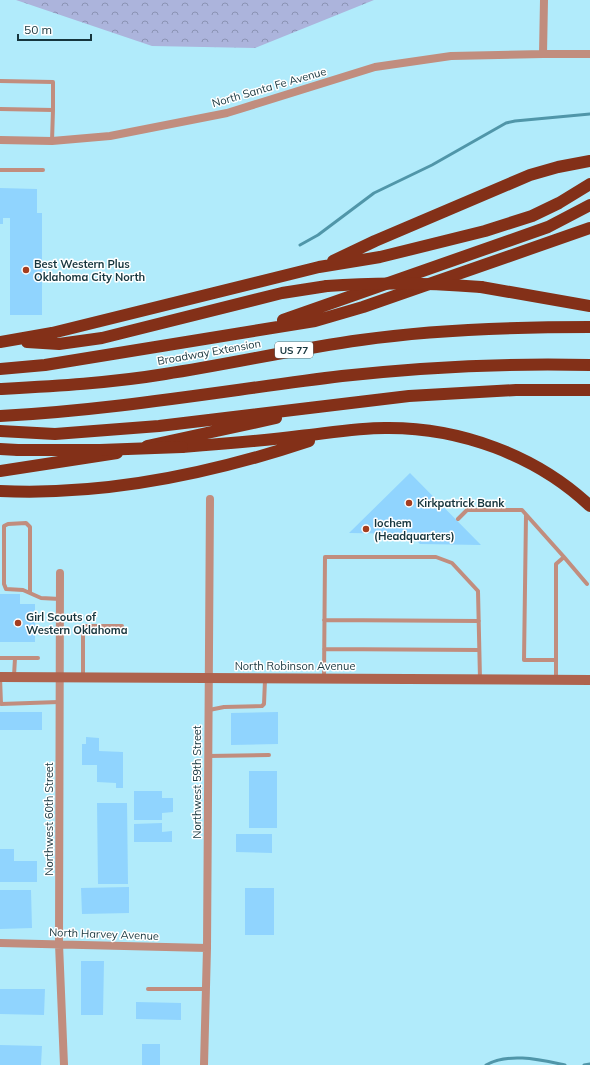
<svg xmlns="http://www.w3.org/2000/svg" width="590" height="1065" viewBox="0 0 590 1065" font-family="Mulish,sans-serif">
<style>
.forest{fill:url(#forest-crowns)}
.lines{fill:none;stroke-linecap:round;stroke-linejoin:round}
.stream{stroke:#5096a9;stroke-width:3}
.building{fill:#90d4fe}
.lane{stroke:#c18d7e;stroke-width:4}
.street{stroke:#c18d7e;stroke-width:8}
.secondary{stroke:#ae634e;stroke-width:10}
.highway{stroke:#833018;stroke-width:12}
.highway-bridge{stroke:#833018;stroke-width:12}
.poi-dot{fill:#a53d1f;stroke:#fff;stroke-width:1.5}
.labels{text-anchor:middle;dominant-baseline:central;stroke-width:3;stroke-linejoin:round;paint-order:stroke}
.shield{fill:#fff;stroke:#5c7277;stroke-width:1}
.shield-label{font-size:10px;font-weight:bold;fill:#16353d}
.street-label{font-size:11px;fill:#16353d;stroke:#fff}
.poi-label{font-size:11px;font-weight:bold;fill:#16353d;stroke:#fff;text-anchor:start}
</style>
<defs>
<pattern id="forest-crowns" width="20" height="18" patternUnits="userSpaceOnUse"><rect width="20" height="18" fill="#acb4dc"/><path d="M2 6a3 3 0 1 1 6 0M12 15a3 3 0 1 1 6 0" fill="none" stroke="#8b93b4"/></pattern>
</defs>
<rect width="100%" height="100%" fill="#b1ebfb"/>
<!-- forest -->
<path class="forest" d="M 16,0 L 374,0 L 255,48 L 152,46 Z"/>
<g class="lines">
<!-- stream -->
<path class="stream" d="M 300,245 L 318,235 L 374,193 L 432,165 L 506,123 L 515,121 L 590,114
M 486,1065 C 509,1052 541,1060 565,1065
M 584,1065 L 590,1064"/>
</g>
<!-- building -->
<path class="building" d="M 0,188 L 37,189 L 37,213 L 42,213 L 42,315 L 10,315 L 10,218 L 3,218 L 3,224 L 0,224 Z
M 410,473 L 481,545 L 420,544 L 410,534 L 349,533 Z
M 0,594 L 20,594 L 20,604 L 35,604 L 35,642 L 0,642 Z
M 0,712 L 42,712 L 42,730 L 0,730 Z
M 278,712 L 278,744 L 231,745 L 231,713 Z
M 86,737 L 99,738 L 99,751 L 123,752 L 123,788 L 116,788 L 116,783 L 97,782 L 97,765 L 82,765 L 82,744 L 86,744 Z
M 249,771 L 277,771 L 277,828 L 249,828 Z
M 134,791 L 162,791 L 162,798 L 173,798 L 173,812 L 162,813 L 162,820 L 134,820 Z
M 97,803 L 127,803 L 128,884 L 98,884 Z
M 162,823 L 162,832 L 172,831 L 172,842 L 134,842 L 134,824 Z
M 236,834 L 272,834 L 272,853 L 236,852 Z
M 0,849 L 14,849 L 14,861 L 37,861 L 37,882 L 0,882 Z
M 129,887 L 129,913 L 82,914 L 81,888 Z
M 245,888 L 274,888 L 274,935 L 245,935 Z
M 0,890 L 31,890 L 32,928 L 0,929 Z
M 81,961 L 104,961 L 103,1015 L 81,1015 Z
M 0,989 L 45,989 L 44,1015 L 0,1014 Z
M 136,1002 L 181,1003 L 181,1020 L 136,1019 Z
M 142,1044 L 160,1044 L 160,1065 L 142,1065 Z
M 0,1045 L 42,1046 L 41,1065 L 0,1065 Z"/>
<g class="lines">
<!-- lane -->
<path class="lane" d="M 0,81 L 53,82 L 53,110 L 0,109
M 52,141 L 53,110
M 0,170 L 43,170
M 526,515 L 524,660 L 556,660
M 458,519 L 467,510 L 522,510 L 564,557 L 556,564 L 556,679
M 564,557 L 587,584
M 30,593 L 30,527 L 26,523 L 8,524 L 4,526 L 4,584 L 6,589 L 23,590 L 41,598 L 60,599
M 324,620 L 479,621
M 324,649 L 479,650
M 0,658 L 15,658 L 14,676
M 15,658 L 38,658
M 83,676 L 83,626 L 122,626
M 0,677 L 1,704 L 59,702
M 324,678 L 325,557 L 436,557 L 452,563 L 478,591 L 480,679
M 209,710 L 224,707 L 262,706 L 264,704 L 265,680
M 208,756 L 269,755
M 148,989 L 206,989"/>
<!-- street -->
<path class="street" d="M 544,0 L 543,54 L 590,54
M 0,140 L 52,141 L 110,136 L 227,113 L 375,67 L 451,56 L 543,54
M 60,573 L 59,944 L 64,1065
M 0,943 L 207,948
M 204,1065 L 207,948 L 210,499"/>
<!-- secondary -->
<path class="secondary" d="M 0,677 L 590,680"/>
<!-- highway -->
<path class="highway" d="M 333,261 L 375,241 L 530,175 L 558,167 L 590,161
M 481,287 L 590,306
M 283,320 L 548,227 L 590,205
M 0,342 L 52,333 L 319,267 L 380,257 L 485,231 L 532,216 L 559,203 L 590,184
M 27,342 L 59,344 L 102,338 L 282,293 L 327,286
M 0,369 L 45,365 L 315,321 L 363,307 L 590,228
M 0,389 C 55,386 111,383 165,374 C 231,364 295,349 361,340 C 437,329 514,327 590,327
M 0,416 C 115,410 228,390 342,376 C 424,367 507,363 590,365
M 0,431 L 55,434 L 159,426 L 409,396 L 516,390 L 590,390
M 147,446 L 276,418
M 182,447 C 222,444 261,441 300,436 C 328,433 357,428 385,428 C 459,427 536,455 590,506
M 0,449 L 18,450
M 0,471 L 117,453
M 0,491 C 105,496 210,474 309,441"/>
<!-- highway-bridge -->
<path class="highway-bridge" d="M 327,286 C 378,282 429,283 481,287
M 18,450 L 100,450 L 182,447"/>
</g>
<!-- markers -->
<g class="poi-dot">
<circle cx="26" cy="270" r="4"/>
<circle cx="409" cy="503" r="4"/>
<circle cx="366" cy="529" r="4"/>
<circle cx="18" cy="623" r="4"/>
</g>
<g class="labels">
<!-- shield labels -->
<rect class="shield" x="275" y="342" width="38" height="16" rx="3"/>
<g class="shield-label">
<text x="294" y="350">US 77</text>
</g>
<!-- street labels -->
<g class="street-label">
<text transform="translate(269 87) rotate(-16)">North Santa Fe Avenue</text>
<text transform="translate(209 352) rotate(-10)">Broadway Extension</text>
<text x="295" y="666">North Robinson Avenue</text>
<text transform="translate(197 782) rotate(-90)">Northwest 59th Street</text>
<text transform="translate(49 819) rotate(-90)">Northwest 60th Street</text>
<text transform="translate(104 934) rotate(2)">North Harvey Avenue</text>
</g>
<!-- poi labels -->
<g class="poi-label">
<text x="34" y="264">Best Western Plus<tspan x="34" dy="13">Oklahoma City North</tspan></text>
<text x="417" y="503">Kirkpatrick Bank</text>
<text x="374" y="523">Iochem<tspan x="374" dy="13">(Headquarters)</tspan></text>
<text x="26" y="617">Girl Scouts of<tspan x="26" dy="13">Western Oklahoma</tspan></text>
</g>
</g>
<!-- scale -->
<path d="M18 34v6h73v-6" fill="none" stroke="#16353d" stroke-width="2"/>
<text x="24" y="34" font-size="12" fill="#16353d" stroke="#ffffff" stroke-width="3" paint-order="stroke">50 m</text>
</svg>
